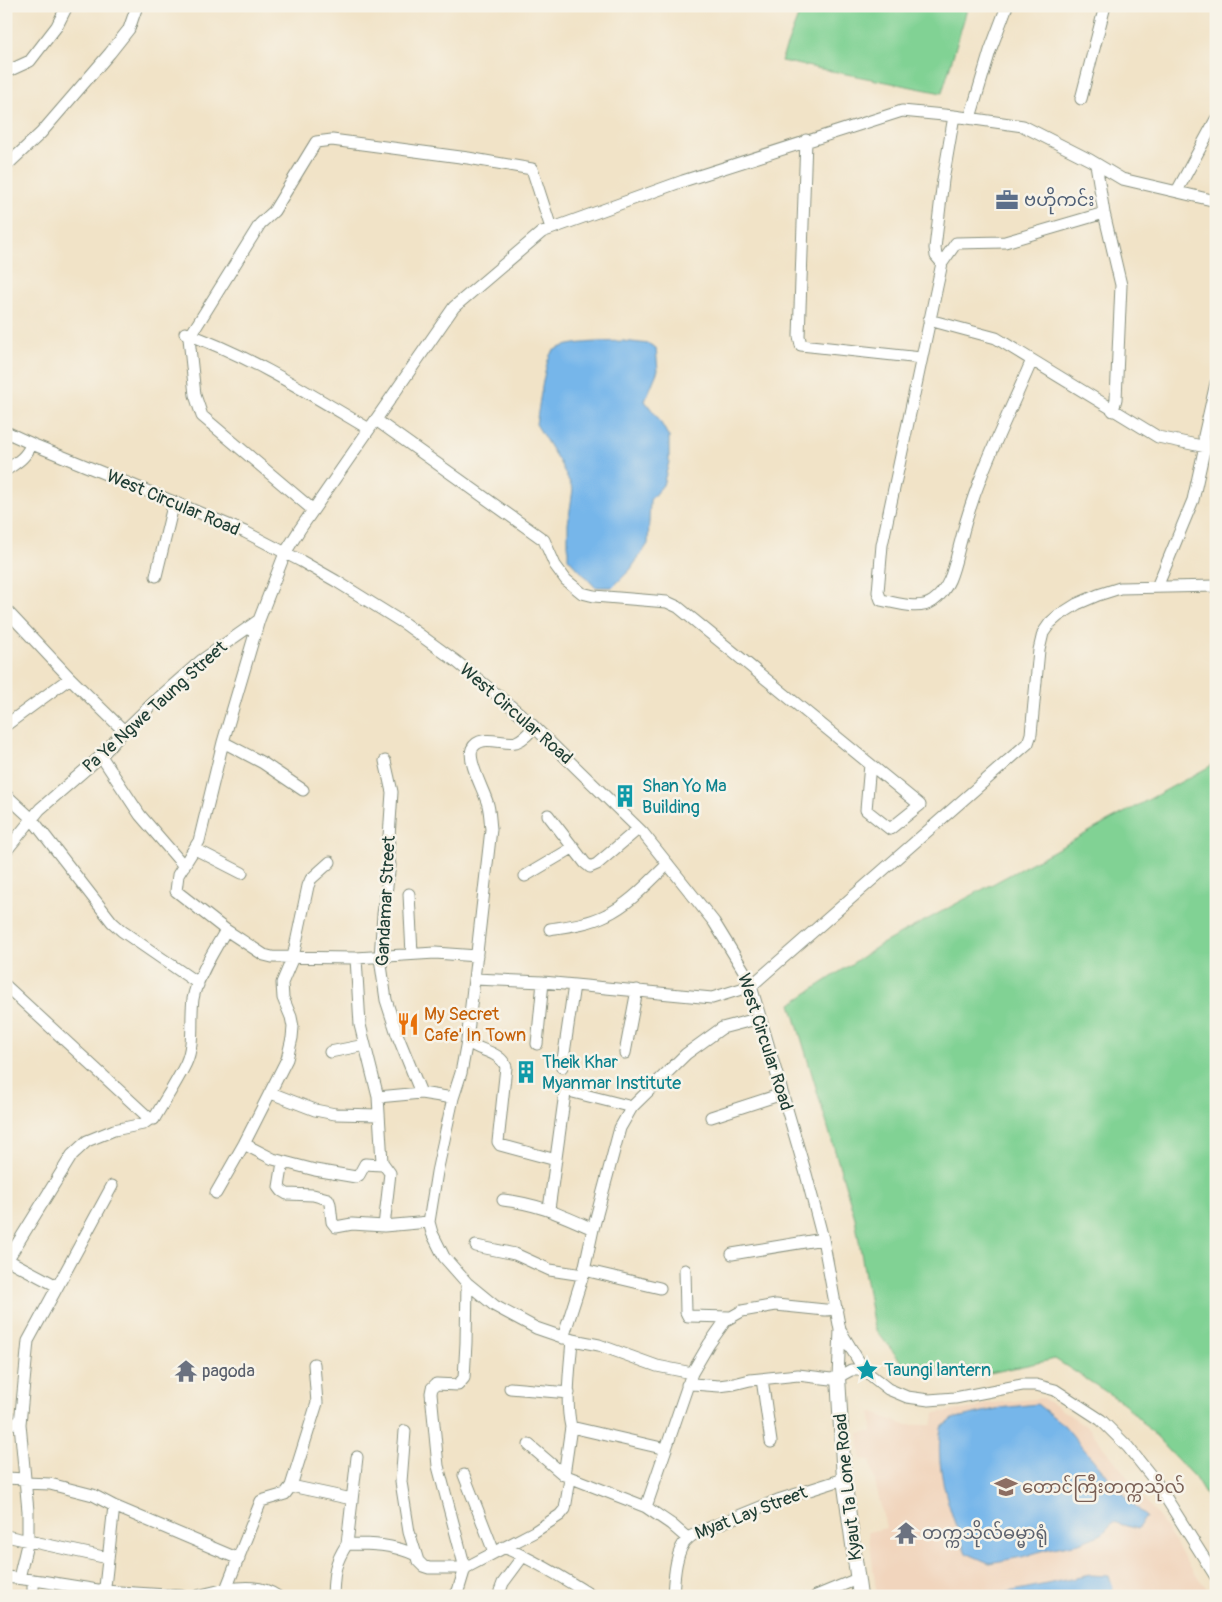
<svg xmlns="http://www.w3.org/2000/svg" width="1222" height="1602" viewBox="0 0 1222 1602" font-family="Pangolin,'Noto Sans Myanmar',sans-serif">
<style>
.built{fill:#f1d5bd}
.green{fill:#81d294;stroke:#508864}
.water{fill:#76b6ea;stroke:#4a7a8f}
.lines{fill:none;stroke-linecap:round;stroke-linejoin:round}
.minor-casing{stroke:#88907e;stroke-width:13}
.major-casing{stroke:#88907e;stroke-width:16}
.minor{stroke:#fff;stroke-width:11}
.major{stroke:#fff;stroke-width:14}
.labels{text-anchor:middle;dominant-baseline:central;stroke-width:5;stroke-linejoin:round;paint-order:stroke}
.service-label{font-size:18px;fill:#4e5e75;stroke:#f7f3e8;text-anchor:start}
.street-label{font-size:18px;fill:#1f3d34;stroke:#f7f3e8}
.culture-label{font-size:18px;fill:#0d838f;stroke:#f7f3e8;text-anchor:start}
.food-label{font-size:18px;fill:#c56008;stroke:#f7f3e8;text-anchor:start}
.worship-label{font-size:18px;fill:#5b616d;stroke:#f7f3e8;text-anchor:start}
.education-label{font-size:18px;fill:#785e54;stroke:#f7f3e8;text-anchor:start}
</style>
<rect width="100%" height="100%" fill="#f7f3e8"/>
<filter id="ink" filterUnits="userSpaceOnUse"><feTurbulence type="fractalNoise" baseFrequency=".02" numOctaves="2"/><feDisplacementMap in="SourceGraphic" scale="10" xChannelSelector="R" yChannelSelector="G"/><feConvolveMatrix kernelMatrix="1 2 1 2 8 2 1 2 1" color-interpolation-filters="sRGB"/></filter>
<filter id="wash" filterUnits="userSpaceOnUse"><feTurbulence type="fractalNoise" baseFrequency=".0096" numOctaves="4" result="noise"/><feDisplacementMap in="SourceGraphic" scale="20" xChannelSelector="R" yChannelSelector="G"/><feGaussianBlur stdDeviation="1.12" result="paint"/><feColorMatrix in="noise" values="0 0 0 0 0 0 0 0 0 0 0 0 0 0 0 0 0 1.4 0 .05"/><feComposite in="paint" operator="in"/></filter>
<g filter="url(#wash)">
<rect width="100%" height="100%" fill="#f1e3c7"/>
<!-- built -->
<path class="built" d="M 1043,1398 L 1088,1427 L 1158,1516 L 1195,1574 L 1213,1596 L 877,1596 L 868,1532 L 886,1528 L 870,1460 L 861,1459 L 859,1433 L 872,1432 L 871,1412 L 905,1425 L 932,1425 L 935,1413 L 977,1408 L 985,1404 Z"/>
<!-- green -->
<path class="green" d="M 802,6 L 968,6 L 942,93 L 781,61 Z
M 1216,763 L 1216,1512 L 1195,1478 L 1125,1404 L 1055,1359 L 976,1376 L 903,1364 L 874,1328 L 855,1218 L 791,1004 L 880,945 Z"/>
<!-- water -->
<path class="water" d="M 623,341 L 649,344 L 656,348 L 658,370 L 645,401 L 658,418 L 669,437 L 669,462 L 663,485 L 650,500 L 648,544 L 630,570 L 613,587 L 595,587 L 568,558 L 568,524 L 573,489 L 560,463 L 536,424 C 539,409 544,362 552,352 C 563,341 607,342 623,341 Z
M 1037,1404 L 1064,1425 L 1110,1480 L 1146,1517 L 1137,1529 L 1113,1522 L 1102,1534 L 1079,1543 L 1048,1549 L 1022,1557 L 989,1563 L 966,1553 C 951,1514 934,1470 941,1428 L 952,1419 L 1000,1408 Z
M 1090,1575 L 1109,1576 L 1113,1587 L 1111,1596 L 989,1596 Z"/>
</g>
<g filter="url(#ink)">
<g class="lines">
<defs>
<path id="minor" d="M 6,72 L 30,61 L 57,26 L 67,6
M 1081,99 L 1105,6
M 954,116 L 943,180 L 935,248 L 936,256 L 942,263 L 882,545 L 878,592 L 881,600 C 897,603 919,611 933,601 C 952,588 955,561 961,540 C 976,477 1007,419 1032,360
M 970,118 L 990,51 L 1007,6
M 806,140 L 799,336 L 801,345 L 921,358
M 1096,164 L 1104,213 L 1121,285 L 1116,399 L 1113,411
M 6,166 L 41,133 L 110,53 L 129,29 L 137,6
M 1177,191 L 1216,119
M 942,263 L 956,243 L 1005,242 L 1104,213
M 929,320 L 996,338 L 1158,437 L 1216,449
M 185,333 C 250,356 310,394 369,429
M 376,420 L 544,540 L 555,565 L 566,580 L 582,593 L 594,596 L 667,602 L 678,607 L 920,805 L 890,829 L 866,810 L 870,764
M 6,432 L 32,444 L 174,502 L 245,532 L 301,561 L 336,581 L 405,624 L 457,662 L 524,717 L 643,833 L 714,922 L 744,971 L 751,986 L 806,1174 L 823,1239 L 840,1330 L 864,1370 L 888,1389 L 907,1397 L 929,1400 L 955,1398 L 1022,1385 L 1036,1385 L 1055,1390 L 1101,1420 L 1128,1447 L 1156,1482 L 1216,1577
M 6,470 C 19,461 24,459 32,444
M 313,510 L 202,416 L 195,395 L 189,338 L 260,224 L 274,211 L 316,142 L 332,140 L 468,158 L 532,169 L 551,228
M 156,576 L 174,502
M 1157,587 L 1193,500 L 1205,446 L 1204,436 L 1216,383
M 6,610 L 70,678 L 124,731
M 259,620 L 223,742 L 199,841 L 178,875 L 176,891 L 226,930 L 264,955 L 272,957 L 356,958 L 435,953 L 477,956
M 6,725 L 70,678
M 534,727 C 529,733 524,739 516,742 C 503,745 480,733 472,749 C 467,762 485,792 488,805 C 490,813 490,821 491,829 L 467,1041 L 461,1073 L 453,1098 L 437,1172 L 429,1222 L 432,1233 L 444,1257 L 467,1283 L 495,1306 L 536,1328 L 568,1339 L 599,1345 L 657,1366 L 692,1373
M 223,742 L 263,763 L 303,790
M 101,756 L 140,815 L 184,866
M 385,761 L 392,792 L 388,852 L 390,865 L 383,914 L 380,958 L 386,1000 L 397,1034 L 421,1093 L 453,1098
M 6,795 L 32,819 L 112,922 L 122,931 L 196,982 L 198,985
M 548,815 L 585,863 L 590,867 L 597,864 L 638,829
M 195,849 L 242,873
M 6,851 L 40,809 L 101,756 L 124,731 L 153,703 L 202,660 L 259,620 L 285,553 L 300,529 L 454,307 L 542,232 L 683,181 L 902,111 L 954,116 L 1023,126 L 1090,160 L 1122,179 L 1216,201
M 525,876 L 574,847
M 409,894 L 412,954
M 550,929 C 569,926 588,924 606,915 C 630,904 649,882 668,864
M 356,958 L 360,1025 L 378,1097 L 382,1162 L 390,1173 L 384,1226
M 474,979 L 543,982 L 712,998 L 751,986 L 1028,743 L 1031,734 L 1039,650 L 1043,633 L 1050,623 L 1058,616 L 1077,604 L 1098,595 L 1120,588 L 1216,586
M 6,986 L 150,1119
M 467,1041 C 480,1052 500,1051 506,1067 L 498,1142 L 500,1145 L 556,1160
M 537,1044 L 543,982
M 330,1052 L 365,1045
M 625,1053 L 637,990
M 562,1067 L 574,985
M 271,1093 L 315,1110 L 335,1114 L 379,1115
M 378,1097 L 421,1093
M 711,1117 L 782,1094
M 244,1144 L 273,1159 L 315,1170 L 356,1177 L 359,1175 L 365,1164 L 382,1165
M 283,1162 L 279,1187 L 282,1191 L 287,1194 L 313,1195 L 328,1199 L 330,1204 L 332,1222 L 336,1227 L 352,1224 L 384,1226 L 429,1222
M 216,1193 L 244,1144 L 287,1059 L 292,1038 L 293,1027 L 291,1017 L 283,998 L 282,983 L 293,957 L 308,886 L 311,879 L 330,862
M 503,1200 C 539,1204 561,1215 593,1229
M 549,1209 L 565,1093 L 569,1091 L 632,1107
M 476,1246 L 515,1254 L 550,1270 L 583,1275
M 732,1254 L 823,1239
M 6,1259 L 57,1286
M 6,1262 L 72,1155 L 87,1141 L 114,1130 L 143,1124 L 150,1119 L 154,1119 C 164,1101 177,1082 186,1063 C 195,1043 190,1019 193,999 C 196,979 216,947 226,930
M 584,1270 L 660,1288
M 685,1270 L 686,1312 L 688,1316 L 730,1317
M 563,1338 L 583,1275 L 593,1229 L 620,1128 L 632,1107 L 686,1054 L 722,1028 L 760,1018
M 838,1377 L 840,1330
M 762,1379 L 771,1442
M 687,1385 L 693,1384 L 719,1386 L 734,1384 L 750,1380 L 798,1375 L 831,1379 L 838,1377 L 851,1370 L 864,1370
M 510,1388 L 569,1393
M 6,1422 L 20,1424
M 571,1427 L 666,1449
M 405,1431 L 401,1482 L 409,1532 L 418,1561 L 423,1566 L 429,1568 L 465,1568 L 534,1532 L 560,1515 L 565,1509 L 570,1479
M 529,1445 L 564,1475 L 646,1507 L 671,1524 L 687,1538
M 464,1475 L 494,1552
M 564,1475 L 571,1427 C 565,1401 570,1367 572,1340
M 6,1478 L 25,1479
M 25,1483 L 50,1484 L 93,1495 L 114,1506 L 239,1559
M 291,1486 L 352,1499
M 646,1507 L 692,1373 L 709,1344 L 726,1320 L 742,1311 L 776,1305 L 825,1310 L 837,1309
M 6,1536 L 108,1558
M 347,1544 C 373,1544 391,1544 416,1555
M 504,1547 C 535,1561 564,1578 592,1596
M 6,1577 L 41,1581 L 104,1591 L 182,1596
M 19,1578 L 28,1540 L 28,1511 L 20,1424 L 28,1341 L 112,1186
M 33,1580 L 33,1596
M 226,1589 C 243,1587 262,1585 277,1596
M 104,1596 L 114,1506
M 197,1596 L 226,1589 L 261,1501 L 285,1494 L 291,1486 L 317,1403 L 314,1364
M 333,1596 C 334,1573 334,1564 347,1544 L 357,1457
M 454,1596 L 458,1591 L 465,1568 L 438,1466 L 431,1393 L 432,1388 L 436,1384 L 458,1385 L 464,1378 L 466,1343 L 467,1283
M 502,1596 L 500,1591 L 503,1583 L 523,1556
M 673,1596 C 674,1580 675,1548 689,1538 C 692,1535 696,1534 699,1532 L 778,1500 L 844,1479
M 816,1596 L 857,1579"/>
<path id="major" d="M 838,1377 L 844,1479 L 860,1596"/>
</defs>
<!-- minor casing -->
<use href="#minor" class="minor-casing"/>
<!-- major casing -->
<use href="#major" class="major-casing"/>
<!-- minor -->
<use href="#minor" class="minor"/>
<!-- major -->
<use href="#major" class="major"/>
</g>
</g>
<!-- icons -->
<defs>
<symbol id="office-bare" viewBox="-9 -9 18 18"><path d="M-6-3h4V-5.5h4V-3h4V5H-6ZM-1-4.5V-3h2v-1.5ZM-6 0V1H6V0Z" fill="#5c6f8a" stroke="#f7f3e8" stroke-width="2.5" paint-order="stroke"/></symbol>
<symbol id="building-bare" viewBox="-9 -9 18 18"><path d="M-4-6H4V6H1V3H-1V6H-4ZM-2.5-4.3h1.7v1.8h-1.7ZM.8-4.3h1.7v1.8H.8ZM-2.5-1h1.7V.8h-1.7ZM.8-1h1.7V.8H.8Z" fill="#0f9aa8" stroke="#f7f3e8" stroke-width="2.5" paint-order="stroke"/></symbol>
<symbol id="restaurant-bare" viewBox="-9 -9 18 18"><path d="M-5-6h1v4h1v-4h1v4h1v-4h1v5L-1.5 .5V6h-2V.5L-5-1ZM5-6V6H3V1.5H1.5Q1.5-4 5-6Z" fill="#e8710a" stroke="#f7f3e8" stroke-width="2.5" paint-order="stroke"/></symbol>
<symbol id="sight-bare" viewBox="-9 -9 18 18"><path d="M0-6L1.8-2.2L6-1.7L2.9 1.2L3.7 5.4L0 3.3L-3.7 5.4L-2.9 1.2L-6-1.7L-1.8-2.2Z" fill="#0f9aa8" stroke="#f7f3e8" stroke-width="2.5" paint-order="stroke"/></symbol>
<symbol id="temple-bare" viewBox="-9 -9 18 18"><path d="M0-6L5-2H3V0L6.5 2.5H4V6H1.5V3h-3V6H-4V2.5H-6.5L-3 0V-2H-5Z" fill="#6b7280" stroke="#f7f3e8" stroke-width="2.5" paint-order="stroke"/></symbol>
<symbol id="university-bare" viewBox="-9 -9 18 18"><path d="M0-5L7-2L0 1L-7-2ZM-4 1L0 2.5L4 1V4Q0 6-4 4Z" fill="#8d6e63" stroke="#f7f3e8" stroke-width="2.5" paint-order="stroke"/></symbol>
</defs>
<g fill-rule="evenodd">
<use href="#office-bare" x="991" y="184" width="32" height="32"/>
<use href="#building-bare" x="609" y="780" width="32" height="32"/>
<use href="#restaurant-bare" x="392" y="1008" width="32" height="32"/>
<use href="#building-bare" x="510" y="1056" width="32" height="32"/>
<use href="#sight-bare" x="851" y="1354" width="32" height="32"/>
<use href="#temple-bare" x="170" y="1355" width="32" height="32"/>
<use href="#university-bare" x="990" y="1471" width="32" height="32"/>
<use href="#temple-bare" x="890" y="1517" width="32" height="32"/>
</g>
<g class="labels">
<!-- service labels -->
<g class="service-label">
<text x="1024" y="200">ဗဟိုကင်း</text>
</g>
<!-- street labels -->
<g class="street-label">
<text transform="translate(173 503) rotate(23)">West Circular Road</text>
<text transform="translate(155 707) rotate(-42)">Pa Ye Ngwe Taung Street</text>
<text transform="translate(516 714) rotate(41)">West Circular Road</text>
<text transform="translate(386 901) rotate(-87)">Gandamar Street</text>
<text transform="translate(765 1042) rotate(72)">West Circular Road</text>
<text transform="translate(848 1487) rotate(-96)">Kyaut Ta Lone Road</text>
<text transform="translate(751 1513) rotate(-21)">Myat Lay Street</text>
</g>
<!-- culture labels -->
<g class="culture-label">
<text x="642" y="786">Shan Yo Ma<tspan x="642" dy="21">Building</tspan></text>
<text x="542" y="1062">Theik Khar<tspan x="542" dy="21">Myanmar Institute</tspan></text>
<text x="884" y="1370">Taungi lantern</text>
</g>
<!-- food labels -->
<g class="food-label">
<text x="424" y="1014">My Secret<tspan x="424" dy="21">Cafe' In Town</tspan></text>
</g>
<!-- worship labels -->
<g class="worship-label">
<text x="202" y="1371">pagoda</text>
<text x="922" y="1533">တက္ကသိုလ်ဓမ္မာရုံ</text>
</g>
<!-- education labels -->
<g class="education-label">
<text x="1022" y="1487">တောင်ကြီးတက္ကသိုလ်</text>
</g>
</g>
<!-- margin -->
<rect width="1222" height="1602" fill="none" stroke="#f7f3e8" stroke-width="25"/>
</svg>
